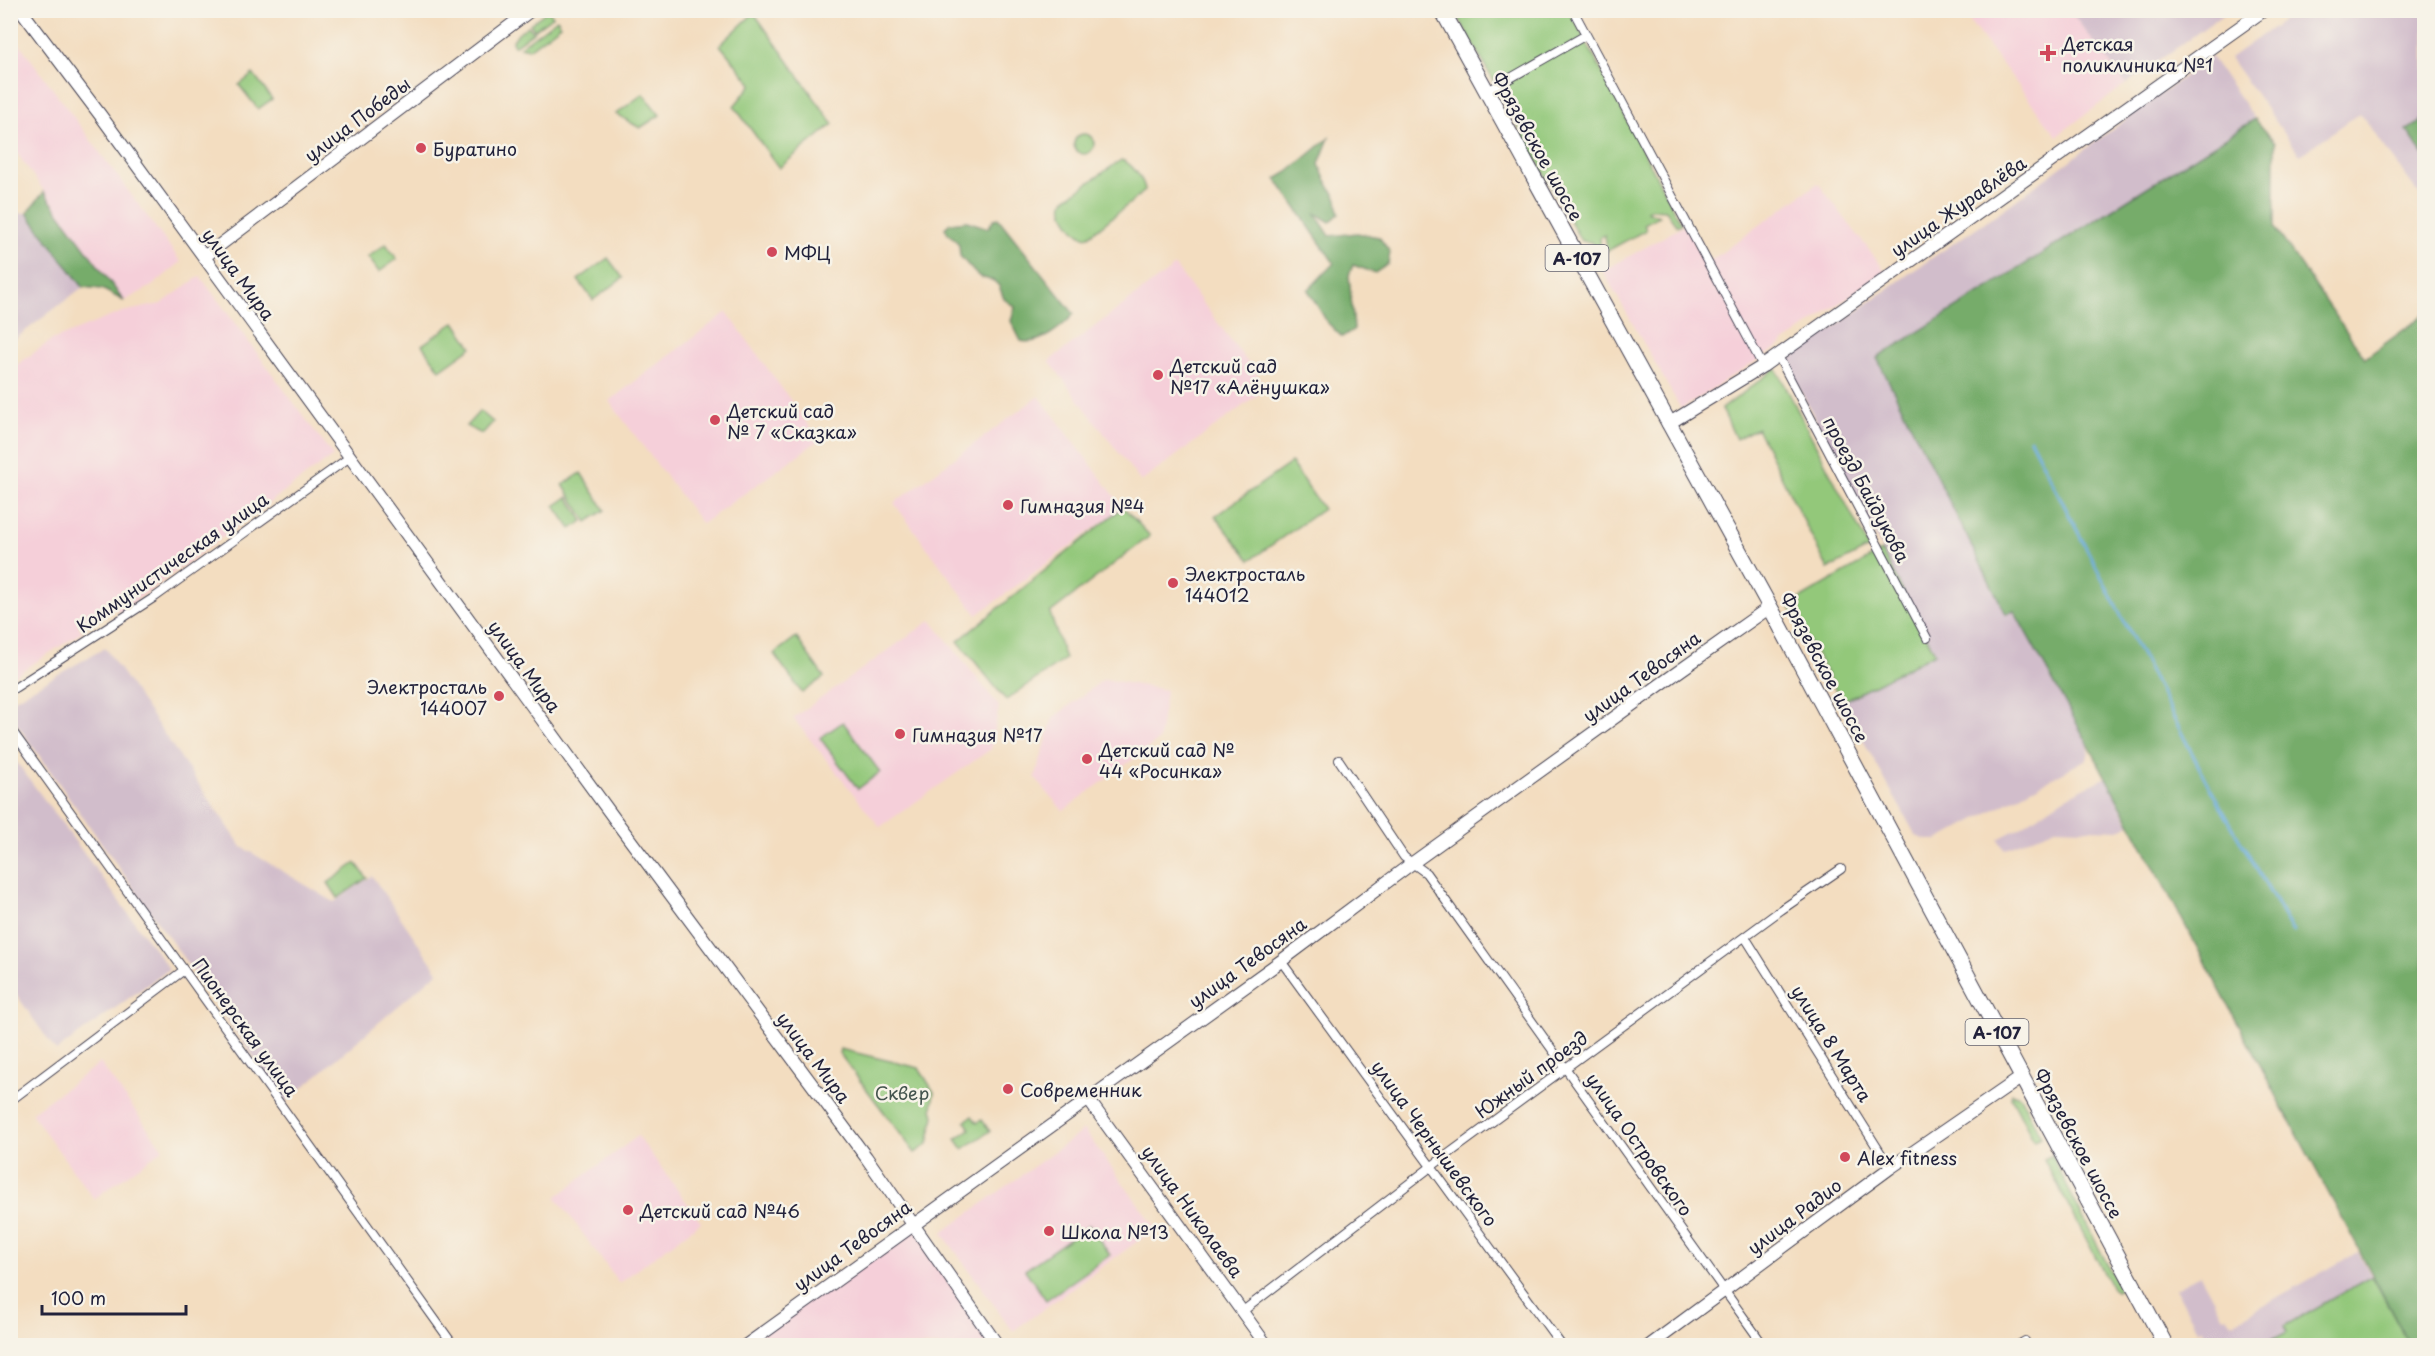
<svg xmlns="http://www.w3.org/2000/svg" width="2435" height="1356" viewBox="0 0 2435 1356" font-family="'Playpen Sans',sans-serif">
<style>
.built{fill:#f5cfd9}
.industrial{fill:#d1bdcb}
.green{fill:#93c87a;stroke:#5a755a;stroke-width:1.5}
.forest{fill:#76ac6a;stroke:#4c6752;stroke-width:1.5}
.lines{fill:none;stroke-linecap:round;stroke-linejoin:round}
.stream{stroke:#64a9da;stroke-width:3}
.street-casing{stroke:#413e4f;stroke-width:10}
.secondary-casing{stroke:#413e4f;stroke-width:14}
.highway-casing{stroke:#413e4f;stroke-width:17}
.street{stroke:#fff;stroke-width:8}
.secondary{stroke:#fff;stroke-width:12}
.highway{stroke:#fff;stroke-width:15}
.poi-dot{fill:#d1495b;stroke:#f7f3e8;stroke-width:2}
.labels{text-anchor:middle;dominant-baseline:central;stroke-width:5;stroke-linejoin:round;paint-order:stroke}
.shield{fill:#f7f3e8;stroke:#62616f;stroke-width:1.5}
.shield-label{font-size:16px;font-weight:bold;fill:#22223b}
.poi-label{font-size:18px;fill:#22223b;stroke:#f7f3e8;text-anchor:start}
.street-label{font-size:18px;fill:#22223b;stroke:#f7f3e8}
.park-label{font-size:18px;fill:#44544e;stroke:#f7f3e8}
</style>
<rect width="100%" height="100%" fill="#f7f3e8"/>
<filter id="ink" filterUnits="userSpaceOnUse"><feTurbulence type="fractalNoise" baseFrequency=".0167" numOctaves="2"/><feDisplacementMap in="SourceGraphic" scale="12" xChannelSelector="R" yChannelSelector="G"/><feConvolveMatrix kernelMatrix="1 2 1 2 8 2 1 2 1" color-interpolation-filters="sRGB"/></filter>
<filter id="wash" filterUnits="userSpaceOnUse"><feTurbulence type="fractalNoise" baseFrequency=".008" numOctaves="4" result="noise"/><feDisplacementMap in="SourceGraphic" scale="24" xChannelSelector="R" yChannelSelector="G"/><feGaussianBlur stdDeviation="1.35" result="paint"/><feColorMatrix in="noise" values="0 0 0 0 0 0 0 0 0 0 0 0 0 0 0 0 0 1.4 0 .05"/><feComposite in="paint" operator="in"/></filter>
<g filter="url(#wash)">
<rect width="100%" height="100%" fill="#f3ddc0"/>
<!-- built -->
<path class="built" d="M 1976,11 L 2070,11 L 2126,84 L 2057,136 L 1970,22 Z
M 10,31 L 181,262 L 152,286 L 124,301 L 11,145 Z
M 1818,183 L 1885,271 L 1772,351 L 1681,409 L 1603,271 L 1685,225 L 1706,264 Z
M 1175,266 L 1267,388 L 1141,482 L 1049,361 Z
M 200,276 L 333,456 L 120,612 L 109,605 L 78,625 L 82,632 L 11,678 L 11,369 L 52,340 L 122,312 L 161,304 Z
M 727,312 L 819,440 L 702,524 L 609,401 Z
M 1039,396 L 1123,507 L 977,615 L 894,503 Z
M 931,620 L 999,706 L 991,749 L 880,827 L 793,718 Z
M 1104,679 L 1166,690 L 1159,740 L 1063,811 L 1035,778 L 1053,718 Z
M 100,1063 L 163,1149 L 94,1199 L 31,1113 Z
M 1084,1130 L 1156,1228 L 1013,1331 L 942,1233 Z
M 638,1136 L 701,1222 L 619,1283 L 556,1197 Z
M 912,1224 L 998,1346 L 745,1346 Z"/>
<!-- industrial -->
<path class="industrial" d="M 2070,11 L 2228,11 L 2126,84 Z
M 2296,11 L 2424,11 L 2424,118 L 2407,131 L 2424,155 L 2424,201 L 2360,113 L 2300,155 L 2230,58 Z
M 2211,57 L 2255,119 L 1877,358 L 2006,614 L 2014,610 L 2087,742 L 2089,750 L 2087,759 L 1938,840 L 1926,840 L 1916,836 L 1842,702 L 1935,653 L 1786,362 L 1910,273 L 2004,209 Z
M 27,213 L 83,287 L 11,342 L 11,214 Z
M 105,648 L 242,847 L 334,902 L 372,876 L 438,972 L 286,1102 L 11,716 L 11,701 Z
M 10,753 L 169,969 L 56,1051 L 11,987 Z
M 2106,777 L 2129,824 L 2119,830 L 2056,828 L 2004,849 L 1998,839 L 2021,827 L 2064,798 Z
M 2358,1252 L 2372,1277 L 2284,1326 L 2287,1332 L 2263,1345 L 2207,1345 L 2201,1334 L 2205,1332 L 2203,1328 L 2199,1331 L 2175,1288 L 2200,1275 L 2223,1317 L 2227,1316 L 2232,1323 Z"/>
<!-- green -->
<path class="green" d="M 548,10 L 553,16 L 534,30 L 530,24 Z
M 1455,11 L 1570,11 L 1681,224 L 1677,226 L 1666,210 L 1651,209 L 1647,211 L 1659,216 L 1644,224 L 1646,230 L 1607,251 L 1605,235 L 1600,237 L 1601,256 L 1592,242 L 1581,241 Z
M 754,13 L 833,124 L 779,168 L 734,106 L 752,84 L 720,45 Z
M 557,19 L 561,25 L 529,49 L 520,47 Z
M 528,26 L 533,32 L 514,46 L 512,42 L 518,33 Z
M 253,74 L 272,99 L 258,109 L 239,85 Z
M 643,94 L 660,115 L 640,128 L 616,114 Z
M1074 144a10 10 0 1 1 20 0a10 10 0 1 1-20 0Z
M 1121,160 C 1131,162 1145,181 1145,191 L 1089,236 L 1084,237 C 1073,231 1058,211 1064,200 Z
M 386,244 L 397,259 L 379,272 L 368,257 Z
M 608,258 L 623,278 L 593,300 L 578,280 Z
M 455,322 L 472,347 L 440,370 L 422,345 Z
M 1776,368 L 1869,548 L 1828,569 L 1757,428 L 1736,439 L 1722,409 Z
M 480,411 L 493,422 L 482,434 L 466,426 Z
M 1291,463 L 1323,509 L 1250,560 L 1215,516 Z
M 581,473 L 605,510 L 587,522 L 563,485 Z
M 568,497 L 583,521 L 571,529 L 555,506 Z
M 1123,507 L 1150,536 L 1050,613 L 1065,659 L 1006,700 L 958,641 Z
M 1882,551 L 1935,653 L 1842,702 L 1789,605 Z
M 796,637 L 824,677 L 802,693 L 774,654 Z
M 843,722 L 880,772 L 858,789 L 820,738 Z
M 356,863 L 367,878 L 338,898 L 328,883 Z
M 840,1049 L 919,1068 L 934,1092 L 932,1109 L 934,1116 L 928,1144 L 915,1153 L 839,1053 Z
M 2012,1093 L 2020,1096 L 2041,1137 L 2034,1141 L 2011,1097 Z
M 972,1116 L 977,1123 L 982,1120 L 990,1131 L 963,1149 L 956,1139 L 970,1129 L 965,1121 Z
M 2051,1155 L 2120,1289 L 2116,1291 L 2112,1288 L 2044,1159 Z
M 1089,1225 L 1110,1255 L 1046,1300 L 1025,1270 Z
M 2372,1276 L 2410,1345 L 2263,1345 L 2287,1332 L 2284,1326 Z"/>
<!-- forest -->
<path class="forest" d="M 2424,118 L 2424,155 L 2407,131 Z
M 2255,119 L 2275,142 L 2275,228 L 2365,358 L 2424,315 L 2424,1345 L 2410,1345 L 2087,742 L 2014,611 L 2006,614 L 1877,358 Z
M 1329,138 L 1319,164 L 1324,177 L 1337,199 L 1339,214 L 1330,222 L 1315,213 L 1330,236 L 1357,233 L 1379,237 L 1390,252 L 1388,264 L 1375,273 L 1353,265 L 1349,275 L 1354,329 L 1342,337 L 1327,322 L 1308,290 L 1334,263 L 1276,179 L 1288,172 Z
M 44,192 L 124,301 L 102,289 L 83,287 L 27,213 Z
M 998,218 L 1074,314 C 1062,327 1040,346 1021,341 L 1011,321 L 1015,307 L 1004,299 L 999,286 L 994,281 L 980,277 L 974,272 L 960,256 L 959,245 L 955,239 L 948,234 L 945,228 L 950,223 L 967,221 L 988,228 L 994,219 Z"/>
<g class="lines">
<!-- stream -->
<path class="stream" d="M 2030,439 L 2210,788 L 2293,932"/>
</g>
</g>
<g filter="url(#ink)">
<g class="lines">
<defs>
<path id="street" d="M 1573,10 L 1763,366
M 1486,92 L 1586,35
M 1778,356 L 1927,638
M 10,691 L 155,597 L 350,457
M 10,728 L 454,1346
M 1339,760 L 1404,857 L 1426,873 L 1764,1346
M 1745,937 L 1890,1168
M 1281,961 L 1562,1346
M 10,1101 L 184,970
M 1243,1311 L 1432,1166 L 1781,910 L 1841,869
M 2016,1346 L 2025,1341"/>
<path id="secondary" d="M 21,10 L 101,116 L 619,825 L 866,1157 L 998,1346
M 204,257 L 531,10
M 1668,424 L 1763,366 L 2264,10
M 1088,1099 L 1267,1346
M 745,1346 L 1281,961 L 1411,864 L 1668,679 L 1770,607
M 1649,1346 L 1890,1168 L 2022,1077"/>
<path id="highway" d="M 1442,10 L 1770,607 L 2166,1346"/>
</defs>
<!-- street casing -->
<use href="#street" class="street-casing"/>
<!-- secondary casing -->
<use href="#secondary" class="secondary-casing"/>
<!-- highway casing -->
<use href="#highway" class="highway-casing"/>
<!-- street -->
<use href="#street" class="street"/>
<!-- secondary -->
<use href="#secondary" class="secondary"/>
<!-- highway -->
<use href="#highway" class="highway"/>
</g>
</g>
<!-- markers -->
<g class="poi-dot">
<path d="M2045 44h6v6h6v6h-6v6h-6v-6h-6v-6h6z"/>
<circle cx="421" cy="148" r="6"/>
<circle cx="772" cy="252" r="6"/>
<circle cx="1158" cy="375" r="6"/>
<circle cx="715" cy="420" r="6"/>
<circle cx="1008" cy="505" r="6"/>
<circle cx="1173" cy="583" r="6"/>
<circle cx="499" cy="696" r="6"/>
<circle cx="900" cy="734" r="6"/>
<circle cx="1087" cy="759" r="6"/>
<circle cx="1008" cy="1089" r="6"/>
<circle cx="1845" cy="1157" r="6"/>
<circle cx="628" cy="1210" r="6"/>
<circle cx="1049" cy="1231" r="6"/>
</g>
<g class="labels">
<!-- shield labels -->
<g class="shield">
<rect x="1545.5" y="245" width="63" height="26" rx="4.5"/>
<rect x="1965.5" y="1019" width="63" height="26" rx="4.5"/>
</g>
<g class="shield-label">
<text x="1577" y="258">А-107</text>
<text x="1997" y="1032">А-107</text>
</g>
<!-- poi labels -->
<g class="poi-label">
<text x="2062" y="43">Детская<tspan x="2062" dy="21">поликлиника №1</tspan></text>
<text x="433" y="148">Буратино</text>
<text x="784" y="252">МФЦ</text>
<text x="1170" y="365">Детский сад<tspan x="1170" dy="21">№17 «Алёнушка»</tspan></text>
<text x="727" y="410">Детский сад<tspan x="727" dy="21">№ 7 «Сказка»</tspan></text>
<text x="1020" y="505">Гимназия №4</text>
<text x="1185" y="573">Электросталь<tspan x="1185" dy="21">144012</tspan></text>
<text x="487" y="686" text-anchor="end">Электросталь<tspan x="487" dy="21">144007</tspan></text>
<text x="912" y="734">Гимназия №17</text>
<text x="1099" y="749">Детский сад №<tspan x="1099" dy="21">44 «Росинка»</tspan></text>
<text x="1020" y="1089">Современник</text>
<text x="1857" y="1157">Alex fitness</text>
<text x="640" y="1210">Детский сад №46</text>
<text x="1061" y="1231">Школа №13</text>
</g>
<!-- street labels -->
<g class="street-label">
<text transform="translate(357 119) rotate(-37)">улица Победы</text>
<text transform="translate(1538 146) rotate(61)">Фрязевское шоссе</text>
<text transform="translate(1958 206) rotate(-35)">улица Журавлёва</text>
<text transform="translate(239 274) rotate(54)">улица Мира</text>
<text transform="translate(1867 489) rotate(62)">проезд Байдукова</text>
<text transform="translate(172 562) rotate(-35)">Коммунистическая улица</text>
<text transform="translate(525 666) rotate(54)">улица Мира</text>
<text transform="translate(1825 667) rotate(62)">Фрязевское шоссе</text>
<text transform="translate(1641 676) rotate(-36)">улица Тевосяна</text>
<text transform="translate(1247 962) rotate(-36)">улица Тевосяна</text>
<text transform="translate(246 1027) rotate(54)">Пионерская улица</text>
<text transform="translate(1832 1043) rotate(58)">улица 8 Марта</text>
<text transform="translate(814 1057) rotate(53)">улица Мира</text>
<text transform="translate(1531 1074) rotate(-36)">Южный проезд</text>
<text transform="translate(1435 1143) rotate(54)">улица Чернышевского</text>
<text transform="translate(2079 1143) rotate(62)">Фрязевское шоссе</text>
<text transform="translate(1640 1144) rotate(55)">улица Островского</text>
<text transform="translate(1193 1211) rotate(54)">улица Николаева</text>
<text transform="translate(1794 1216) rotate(-37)">улица Радио</text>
<text transform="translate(852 1245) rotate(-36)">улица Тевосяна</text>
</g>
<!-- park labels -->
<g class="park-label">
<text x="902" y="1092">Сквер</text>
</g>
</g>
<!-- margin -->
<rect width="2435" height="1356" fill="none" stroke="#f7f3e8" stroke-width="36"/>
<!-- scale -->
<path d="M42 1305v9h144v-9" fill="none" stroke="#22223b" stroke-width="3"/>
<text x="51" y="1305" font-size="18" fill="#22223b" stroke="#f7f3e8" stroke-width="4.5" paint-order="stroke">100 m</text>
</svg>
